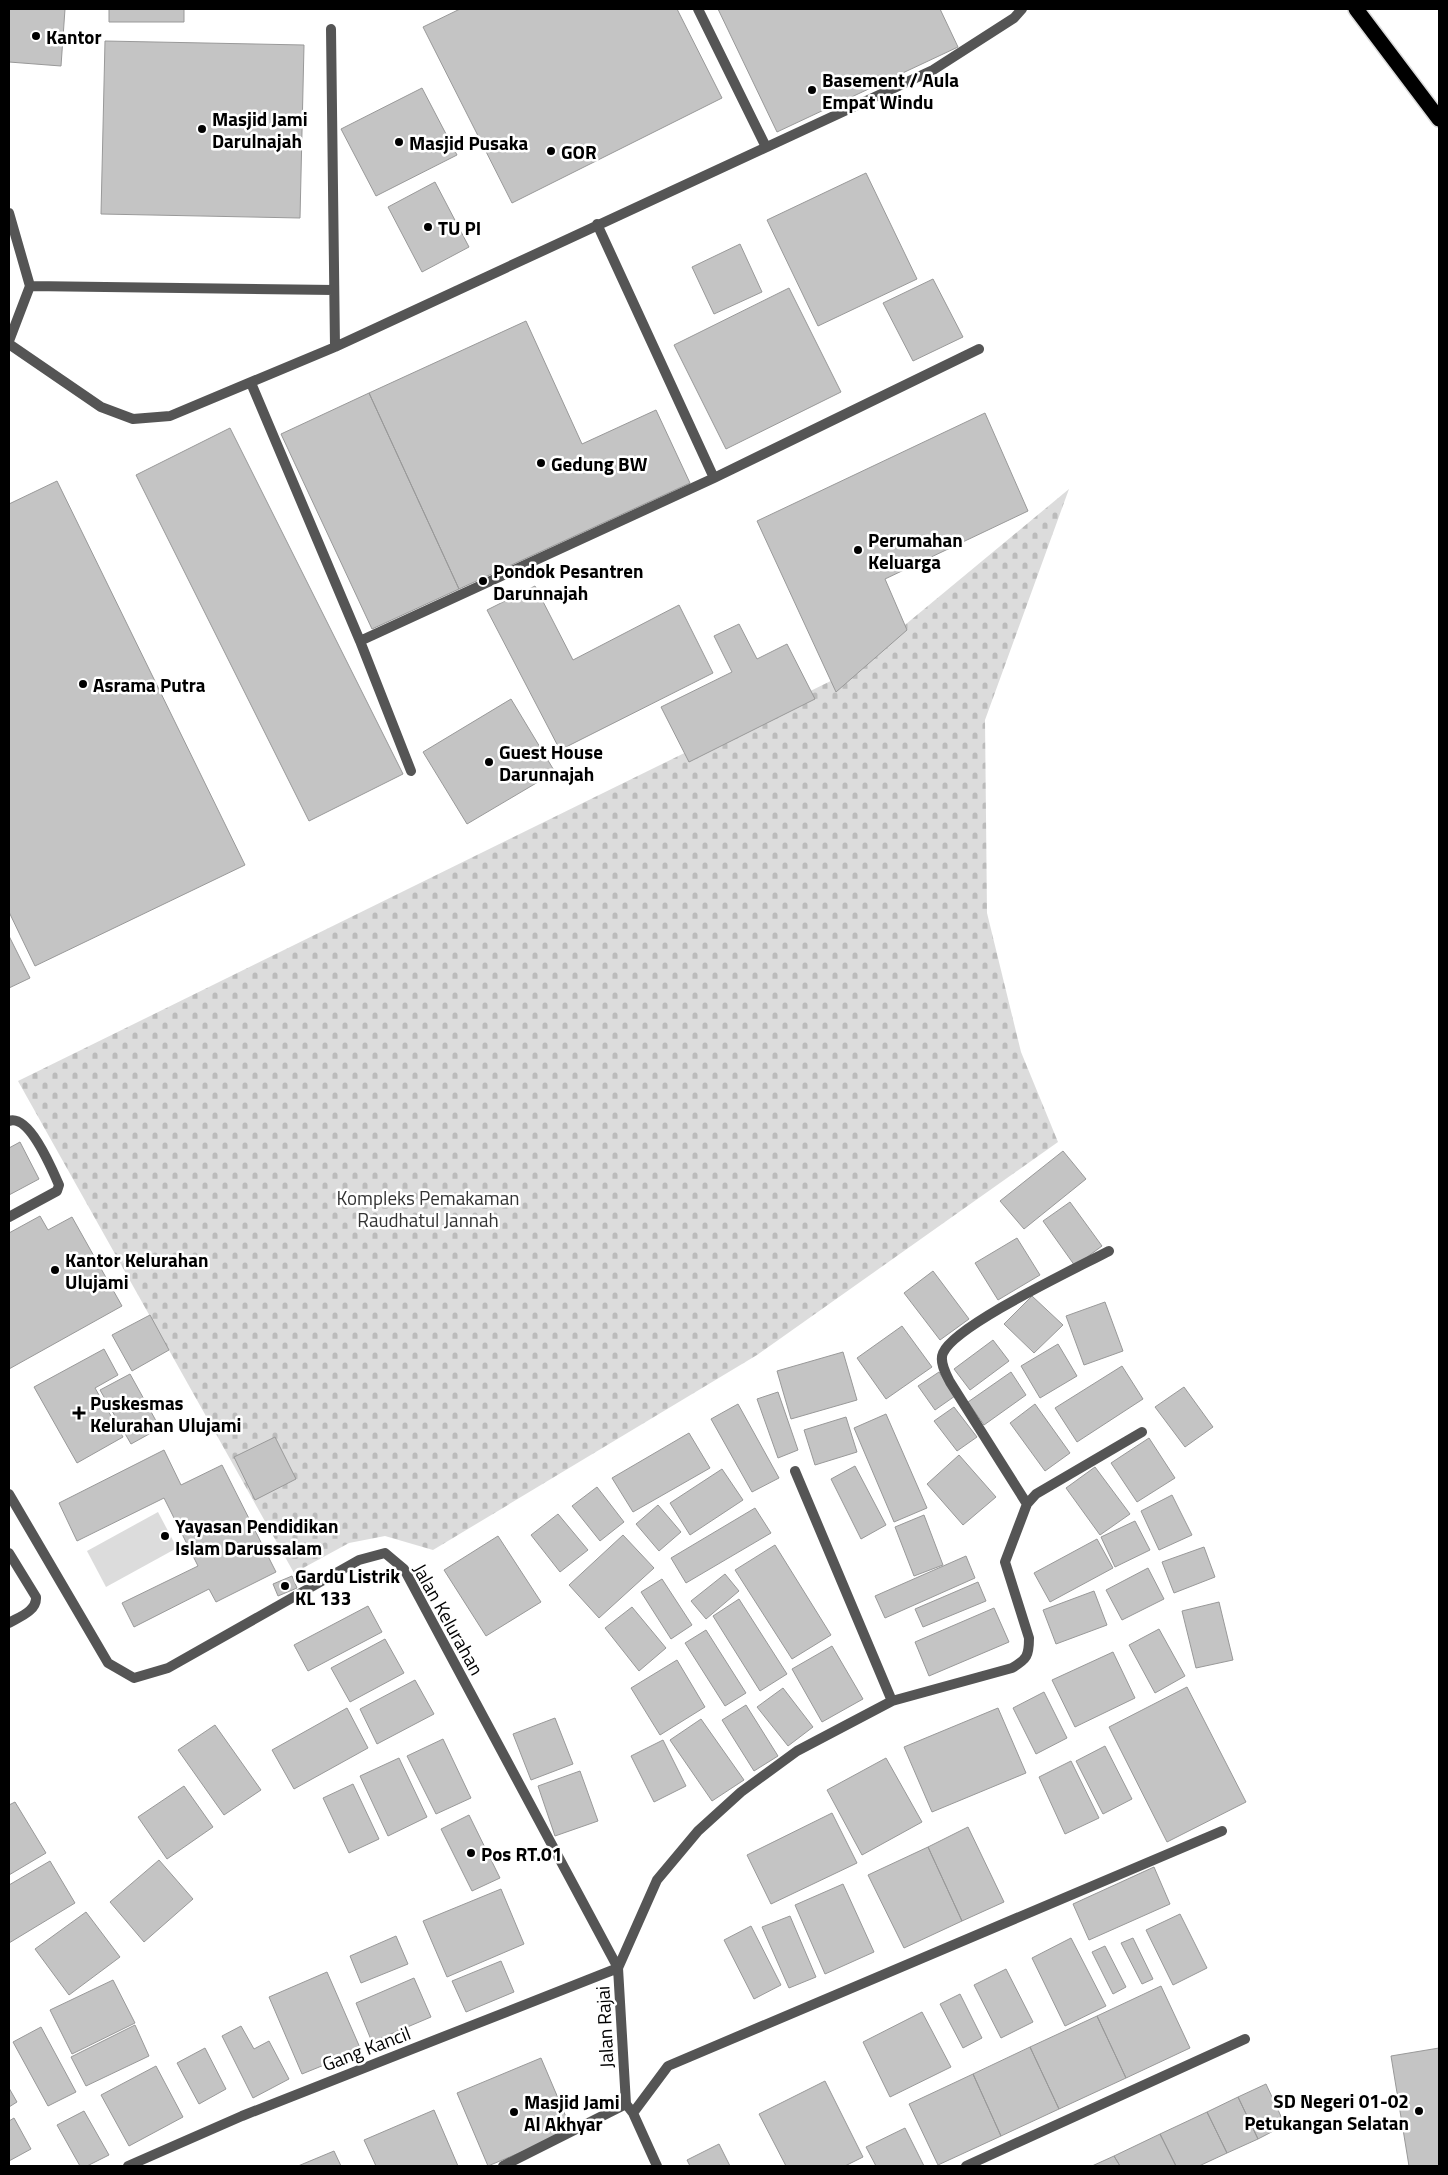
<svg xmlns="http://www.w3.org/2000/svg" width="1448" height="2175" viewBox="0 0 1448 2175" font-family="'Titillium Web',sans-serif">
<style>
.cemetery{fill:url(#cemetery-stones)}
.pitch{fill:#dcdcdc}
.building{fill:#c4c4c4;stroke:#999}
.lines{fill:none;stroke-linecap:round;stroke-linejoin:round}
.highway-casing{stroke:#dbdbdb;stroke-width:18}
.lane{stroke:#555;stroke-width:10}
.street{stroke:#555;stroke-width:10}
.highway{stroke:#000;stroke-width:15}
.poi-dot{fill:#000;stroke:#fff;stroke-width:2}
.labels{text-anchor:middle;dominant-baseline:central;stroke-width:5;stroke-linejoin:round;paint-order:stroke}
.poi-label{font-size:19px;font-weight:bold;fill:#000;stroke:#fff;text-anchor:start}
.park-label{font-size:19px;fill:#333;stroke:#fff}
.street-label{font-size:19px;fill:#000;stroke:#fff}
</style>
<defs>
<pattern id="cemetery-stones" width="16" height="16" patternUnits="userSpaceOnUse" patternTransform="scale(1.25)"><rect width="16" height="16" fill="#dcdcdc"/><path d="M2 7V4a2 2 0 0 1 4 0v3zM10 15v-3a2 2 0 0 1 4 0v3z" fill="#bbb"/></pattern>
</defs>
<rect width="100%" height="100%" fill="#fff"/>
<!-- cemetery -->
<path class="cemetery" d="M 1069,489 L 985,720 L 987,913 L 1021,1052 L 1058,1142 L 757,1355 L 433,1550 L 385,1536 L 349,1543 L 294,1573 L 18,1081 L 847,673 Z"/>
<!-- pitch -->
<path class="pitch" d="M 158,1512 L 177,1548 L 106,1587 L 87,1551 Z"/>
<!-- building -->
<path class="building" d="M 9,9 L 65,9 L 61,66 L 9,62 Z
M 109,9 L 184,9 L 184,22 L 109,22 Z
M 460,9 L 677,9 L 722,98 L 512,203 L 423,27 Z
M 718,9 L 940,9 L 958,47 L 777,132 Z
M 105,41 L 304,45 L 300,218 L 101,214 Z
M 422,88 L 457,155 L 376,196 L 341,129 Z
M 866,173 L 917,279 L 818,326 L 767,220 Z
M 435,182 L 469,247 L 422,272 L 388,207 Z
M 740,244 L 762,292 L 714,314 L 692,267 Z
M 933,279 L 963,337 L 913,361 L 883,303 Z
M 789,288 L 841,392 L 726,449 L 674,345 Z
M 526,321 L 582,444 L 656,410 L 690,483 L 459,589 L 369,393 Z
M 369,393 L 459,589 L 372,629 L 281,434 Z
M 985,413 L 1028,511 L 885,579 L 907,630 L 836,692 L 757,521 Z
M 230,428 L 403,774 L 309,821 L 136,475 Z
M 57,481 L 245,865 L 35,966 L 9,912 L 9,504 Z
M 535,586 L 573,660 L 679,605 L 713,673 L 560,750 L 487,610 Z
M 739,624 L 757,659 L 787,644 L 815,699 L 689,762 L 661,707 L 732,672 L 714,636 Z
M 511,699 L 555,772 L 467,824 L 423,752 Z
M 9,936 L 30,978 L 9,988 Z
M 20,1142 L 39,1179 L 9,1195 L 9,1148 Z
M 1063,1151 L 1086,1179 L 1024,1229 L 1000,1201 Z
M 1070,1202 L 1102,1246 L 1075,1266 L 1043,1221 Z
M 40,1216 L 48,1230 L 72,1217 L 122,1306 L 9,1369 L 9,1233 Z
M 1017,1238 L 1040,1275 L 998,1300 L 975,1263 Z
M 933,1271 L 969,1319 L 940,1340 L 904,1293 Z
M 1032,1296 L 1063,1325 L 1034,1353 L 1004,1324 Z
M 1105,1302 L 1123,1351 L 1084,1365 L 1066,1316 Z
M 150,1315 L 169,1350 L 132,1371 L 112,1335 Z
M 902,1326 L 932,1367 L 886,1399 L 857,1358 Z
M 993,1340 L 1009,1361 L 970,1390 L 954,1369 Z
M 1058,1344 L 1077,1376 L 1040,1398 L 1021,1366 Z
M 104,1349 L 118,1375 L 95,1388 L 123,1437 L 77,1463 L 34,1387 Z
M 843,1352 L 857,1400 L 791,1419 L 777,1371 Z
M 1122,1366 L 1143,1399 L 1077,1442 L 1055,1408 Z
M 939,1372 L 955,1396 L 935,1410 L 918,1386 Z
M 1011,1372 L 1026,1395 L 984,1425 L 968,1402 Z
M 130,1374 L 160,1428 L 131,1444 L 100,1390 Z
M 1184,1387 L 1213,1427 L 1185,1447 L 1155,1407 Z
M 778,1392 L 798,1450 L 778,1458 L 757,1399 Z
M 738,1404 L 779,1478 L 752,1492 L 711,1419 Z
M 1035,1404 L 1070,1453 L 1045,1471 L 1010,1423 Z
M 954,1407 L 977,1437 L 957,1451 L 934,1421 Z
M 886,1414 L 927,1508 L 894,1522 L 854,1428 Z
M 846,1417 L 857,1452 L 815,1465 L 804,1430 Z
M 689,1433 L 710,1468 L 633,1512 L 612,1478 Z
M 275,1437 L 296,1479 L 255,1500 L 234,1457 Z
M 1149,1438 L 1175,1478 L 1137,1502 L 1111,1463 Z
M 164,1450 L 181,1485 L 222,1465 L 276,1572 L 216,1602 L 209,1589 L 134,1627 L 122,1603 L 198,1566 L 164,1498 L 77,1541 L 59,1503 Z
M 959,1455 L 996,1497 L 963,1525 L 927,1484 Z
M 855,1466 L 886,1525 L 861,1539 L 831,1479 Z
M 1095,1467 L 1130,1514 L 1100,1535 L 1066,1488 Z
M 722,1469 L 743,1500 L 690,1535 L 670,1503 Z
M 597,1487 L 624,1522 L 600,1541 L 572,1506 Z
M 1172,1495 L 1192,1535 L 1159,1550 L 1141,1511 Z
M 658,1505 L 681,1532 L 659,1551 L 636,1524 Z
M 755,1508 L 771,1533 L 686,1583 L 671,1558 Z
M 558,1514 L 588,1550 L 560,1572 L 531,1535 Z
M 924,1515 L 943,1565 L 914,1576 L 895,1527 Z
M 1135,1521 L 1150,1550 L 1115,1567 L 1101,1537 Z
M 623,1535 L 654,1568 L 599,1618 L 569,1585 Z
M 498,1536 L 541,1602 L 486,1636 L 444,1570 Z
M 1097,1539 L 1113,1568 L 1050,1602 L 1034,1573 Z
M 775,1545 L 831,1635 L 792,1659 L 735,1570 Z
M 1204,1547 L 1215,1577 L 1174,1593 L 1162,1562 Z
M 966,1556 L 975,1578 L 885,1618 L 875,1596 Z
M 1148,1568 L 1164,1599 L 1122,1620 L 1106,1590 Z
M 725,1574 L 739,1591 L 706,1619 L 691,1601 Z
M 292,1576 L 297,1588 L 278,1596 L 273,1584 Z
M 662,1579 L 692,1625 L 671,1639 L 641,1592 Z
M 978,1582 L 986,1601 L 923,1627 L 915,1609 Z
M 1094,1591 L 1107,1625 L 1056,1644 L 1043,1610 Z
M 739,1599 L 787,1674 L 760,1691 L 713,1616 Z
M 1219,1602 L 1233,1660 L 1196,1668 L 1182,1611 Z
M 368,1606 L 382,1632 L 308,1671 L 294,1645 Z
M 632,1607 L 666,1648 L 639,1671 L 605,1628 Z
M 994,1608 L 1009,1642 L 929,1676 L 915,1642 Z
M 1159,1629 L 1185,1676 L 1155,1693 L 1129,1645 Z
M 706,1630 L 746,1693 L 725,1706 L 685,1643 Z
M 385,1639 L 404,1673 L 350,1702 L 331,1668 Z
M 832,1646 L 863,1699 L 822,1722 L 792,1669 Z
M 1113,1652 L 1135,1698 L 1075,1727 L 1052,1680 Z
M 677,1660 L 705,1707 L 660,1735 L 631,1688 Z
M 415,1680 L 434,1714 L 377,1744 L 360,1709 Z
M 1187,1687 L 1246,1802 L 1167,1842 L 1109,1727 Z
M 783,1688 L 813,1727 L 788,1746 L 757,1707 Z
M 1044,1692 L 1067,1738 L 1036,1754 L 1013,1708 Z
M 746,1705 L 778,1756 L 754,1771 L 722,1720 Z
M 347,1708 L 368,1748 L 294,1789 L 272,1750 Z
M 998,1708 L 1026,1773 L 932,1812 L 904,1747 Z
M 555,1718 L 573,1764 L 531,1780 L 513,1734 Z
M 701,1719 L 744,1780 L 712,1801 L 670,1740 Z
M 215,1725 L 261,1790 L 224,1815 L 178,1750 Z
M 443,1739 L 471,1798 L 436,1814 L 407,1756 Z
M 663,1740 L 686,1786 L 654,1802 L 631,1756 Z
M 1105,1746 L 1132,1799 L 1103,1814 L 1076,1761 Z
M 399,1758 L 427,1817 L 388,1836 L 360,1776 Z
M 886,1758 L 922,1822 L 862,1855 L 827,1790 Z
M 1071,1761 L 1099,1818 L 1065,1834 L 1039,1777 Z
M 580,1771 L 598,1821 L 555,1836 L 538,1786 Z
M 353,1784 L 379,1839 L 349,1853 L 323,1798 Z
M 184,1786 L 213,1827 L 167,1859 L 138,1817 Z
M 15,1802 L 46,1853 L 9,1875 L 9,1805 Z
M 832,1813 L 857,1863 L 771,1904 L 747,1855 Z
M 469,1815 L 500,1878 L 472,1891 L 441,1829 Z
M 968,1827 L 1004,1902 L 962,1921 L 928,1847 Z
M 928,1847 L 962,1921 L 904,1948 L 868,1875 Z
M 159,1860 L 193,1899 L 144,1942 L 110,1902 Z
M 50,1861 L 75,1903 L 9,1943 L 9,1885 Z
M 1154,1867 L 1170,1904 L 1089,1940 L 1073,1904 Z
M 843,1884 L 874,1952 L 825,1974 L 795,1905 Z
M 501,1889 L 524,1944 L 447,1977 L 423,1921 Z
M 86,1912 L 120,1957 L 69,1995 L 35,1949 Z
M 1180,1914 L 1207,1968 L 1173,1985 L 1146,1930 Z
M 790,1916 L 816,1977 L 789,1988 L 762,1927 Z
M 751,1926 L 781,1985 L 754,1999 L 724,1940 Z
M 396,1936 L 408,1964 L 361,1983 L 350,1956 Z
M 1071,1938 L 1106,2006 L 1065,2026 L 1032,1958 Z
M 1133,1938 L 1153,1979 L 1142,1984 L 1121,1943 Z
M 1105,1946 L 1126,1987 L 1113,1994 L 1092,1952 Z
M 501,1961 L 514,1992 L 466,2012 L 452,1981 Z
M 1006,1969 L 1033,2022 L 1001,2038 L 974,1985 Z
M 327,1972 L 361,2050 L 302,2074 L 269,1997 Z
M 414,1978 L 431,2017 L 372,2042 L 356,2003 Z
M 113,1980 L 135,2023 L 72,2054 L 50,2010 Z
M 1161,1986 L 1190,2048 L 1126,2078 L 1097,2016 Z
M 960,1994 L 982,2038 L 963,2048 L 940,2004 Z
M 922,2012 L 951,2067 L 890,2097 L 863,2042 Z
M 1097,2016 L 1126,2078 L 1059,2109 L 1030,2047 Z
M 135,2025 L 149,2056 L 86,2086 L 71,2057 Z
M 241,2026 L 254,2049 L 269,2041 L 289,2079 L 253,2098 L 222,2036 Z
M 41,2027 L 76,2092 L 48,2106 L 13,2042 Z
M 1030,2047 L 1059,2109 L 1001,2136 L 973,2074 Z
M 205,2048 L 226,2089 L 199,2104 L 177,2063 Z
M 1439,2048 L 1439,2166 L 1409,2166 L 1391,2056 Z
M 541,2058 L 572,2131 L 488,2166 L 457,2093 Z
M 156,2066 L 183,2117 L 129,2146 L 101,2095 Z
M 973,2074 L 1001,2136 L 938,2165 L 909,2104 Z
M 825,2081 L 863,2157 L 845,2166 L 786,2166 L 759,2114 Z
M 1266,2084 L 1285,2125 L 1258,2139 L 1238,2097 Z
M 9,2088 L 17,2102 L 9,2107 Z
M 1238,2097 L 1258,2139 L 1227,2153 L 1207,2112 Z
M 434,2110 L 458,2166 L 376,2166 L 364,2140 Z
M 84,2111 L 109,2155 L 87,2166 L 80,2166 L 57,2125 Z
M 1207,2112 L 1227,2153 L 1199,2166 L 1176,2166 L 1160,2134 Z
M 14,2118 L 31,2149 L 9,2161 L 9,2121 Z
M 905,2128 L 924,2166 L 876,2166 L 866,2147 Z
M 1160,2134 L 1176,2166 L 1120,2166 L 1114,2156 Z
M 719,2144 L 730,2166 L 690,2166 L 687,2160 Z
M 334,2151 L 341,2166 L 298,2166 Z
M 1114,2156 L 1120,2166 L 1092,2166 Z"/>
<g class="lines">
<defs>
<path id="highway" d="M 1356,9 L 1439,119"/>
</defs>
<!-- highway casing -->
<use href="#highway" class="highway-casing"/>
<!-- lane -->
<path class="lane" d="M 9,1121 C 29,1114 52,1169 59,1185 L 57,1191 L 9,1217
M 9,1553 L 36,1597 C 37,1611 19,1617 9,1623"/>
<!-- street -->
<path class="street" d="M 698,9 L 766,147
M 331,29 L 335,347
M 9,213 L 30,286 L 9,341
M 597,224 L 714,478
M 30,286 L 334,290
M 9,344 L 101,407 L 133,419 L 170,416 L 335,347 L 933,70 L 1014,18 L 1022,9
M 251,383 L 360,641 L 411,771
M 360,641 L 714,478 L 979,349
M 795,1471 L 892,1701
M 9,1494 L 108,1663 L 134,1678 L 168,1668 L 359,1560 L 385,1553 L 404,1569 L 618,1968 L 626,2104 L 633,2113 L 657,2166
M 1027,1504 L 950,1382 C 946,1374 939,1362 943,1353 C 955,1325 1077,1268 1109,1251
M 618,1968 L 657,1880 L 698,1831 L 741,1792 L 797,1751 L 892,1701 L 1012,1668 C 1027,1659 1029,1656 1029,1638 L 1005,1562 L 1027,1504 L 1036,1494 L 1142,1432
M 633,2113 L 668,2066 L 1222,1831
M 128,2166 L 242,2116 L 618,1968
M 503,2166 L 626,2104
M 966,2166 L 1245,2039"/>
<!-- highway -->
<use href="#highway" class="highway"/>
</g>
<!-- markers -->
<g class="poi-dot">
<circle cx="36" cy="36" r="5"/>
<circle cx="812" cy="90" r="5"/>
<circle cx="202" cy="129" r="5"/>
<circle cx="399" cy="142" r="5"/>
<circle cx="551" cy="151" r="5"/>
<circle cx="428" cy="227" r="5"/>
<circle cx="541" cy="463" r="5"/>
<circle cx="858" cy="550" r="5"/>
<circle cx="483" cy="581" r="5"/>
<circle cx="83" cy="684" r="5"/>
<circle cx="489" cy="762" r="5"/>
<circle cx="55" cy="1270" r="5"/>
<path d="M76.5 1405.5h5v5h5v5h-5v5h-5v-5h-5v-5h5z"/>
<circle cx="165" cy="1536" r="5"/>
<circle cx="285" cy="1586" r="5"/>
<circle cx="471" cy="1853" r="5"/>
<circle cx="1419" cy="2111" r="5"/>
<circle cx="514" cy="2112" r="5"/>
</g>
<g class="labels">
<!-- poi labels -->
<g class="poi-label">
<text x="46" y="36">Kantor</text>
<text x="822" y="79">Basement / Aula<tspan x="822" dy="22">Empat Windu</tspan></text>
<text x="212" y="118">Masjid Jami<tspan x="212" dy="22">Darulnajah</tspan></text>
<text x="409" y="142">Masjid Pusaka</text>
<text x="561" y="151">GOR</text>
<text x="438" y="227">TU PI</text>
<text x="551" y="463">Gedung BW</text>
<text x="868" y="539">Perumahan<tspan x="868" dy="22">Keluarga</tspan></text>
<text x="493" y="570">Pondok Pesantren<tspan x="493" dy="22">Darunnajah</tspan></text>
<text x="93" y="684">Asrama Putra</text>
<text x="499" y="751">Guest House<tspan x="499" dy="22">Darunnajah</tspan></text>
<text x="65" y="1259">Kantor Kelurahan<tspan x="65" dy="22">Ulujami</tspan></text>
<text x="90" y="1402">Puskesmas<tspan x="90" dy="22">Kelurahan Ulujami</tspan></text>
<text x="175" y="1525">Yayasan Pendidikan<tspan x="175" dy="22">Islam Darussalam</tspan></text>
<text x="295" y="1575">Gardu Listrik<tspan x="295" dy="22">KL 133</tspan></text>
<text x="481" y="1853">Pos RT.01</text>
<text x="1409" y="2100" text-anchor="end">SD Negeri 01-02<tspan x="1409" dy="22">Petukangan Selatan</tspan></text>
<text x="524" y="2101">Masjid Jami<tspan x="524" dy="22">Al Akhyar</tspan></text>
</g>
<!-- park labels -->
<g class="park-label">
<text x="428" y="1197">Kompleks Pemakaman<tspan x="428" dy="22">Raudhatul Jannah</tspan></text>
</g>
<!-- street labels -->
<g class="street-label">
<text transform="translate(449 1619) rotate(61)">Jalan Kelurahan</text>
<text transform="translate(604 2027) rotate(-93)">Jalan Rajai</text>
<text transform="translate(366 2048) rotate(-21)">Gang Kancil</text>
</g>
</g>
<!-- border -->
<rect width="1448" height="2175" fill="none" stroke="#000000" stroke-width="20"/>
</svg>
